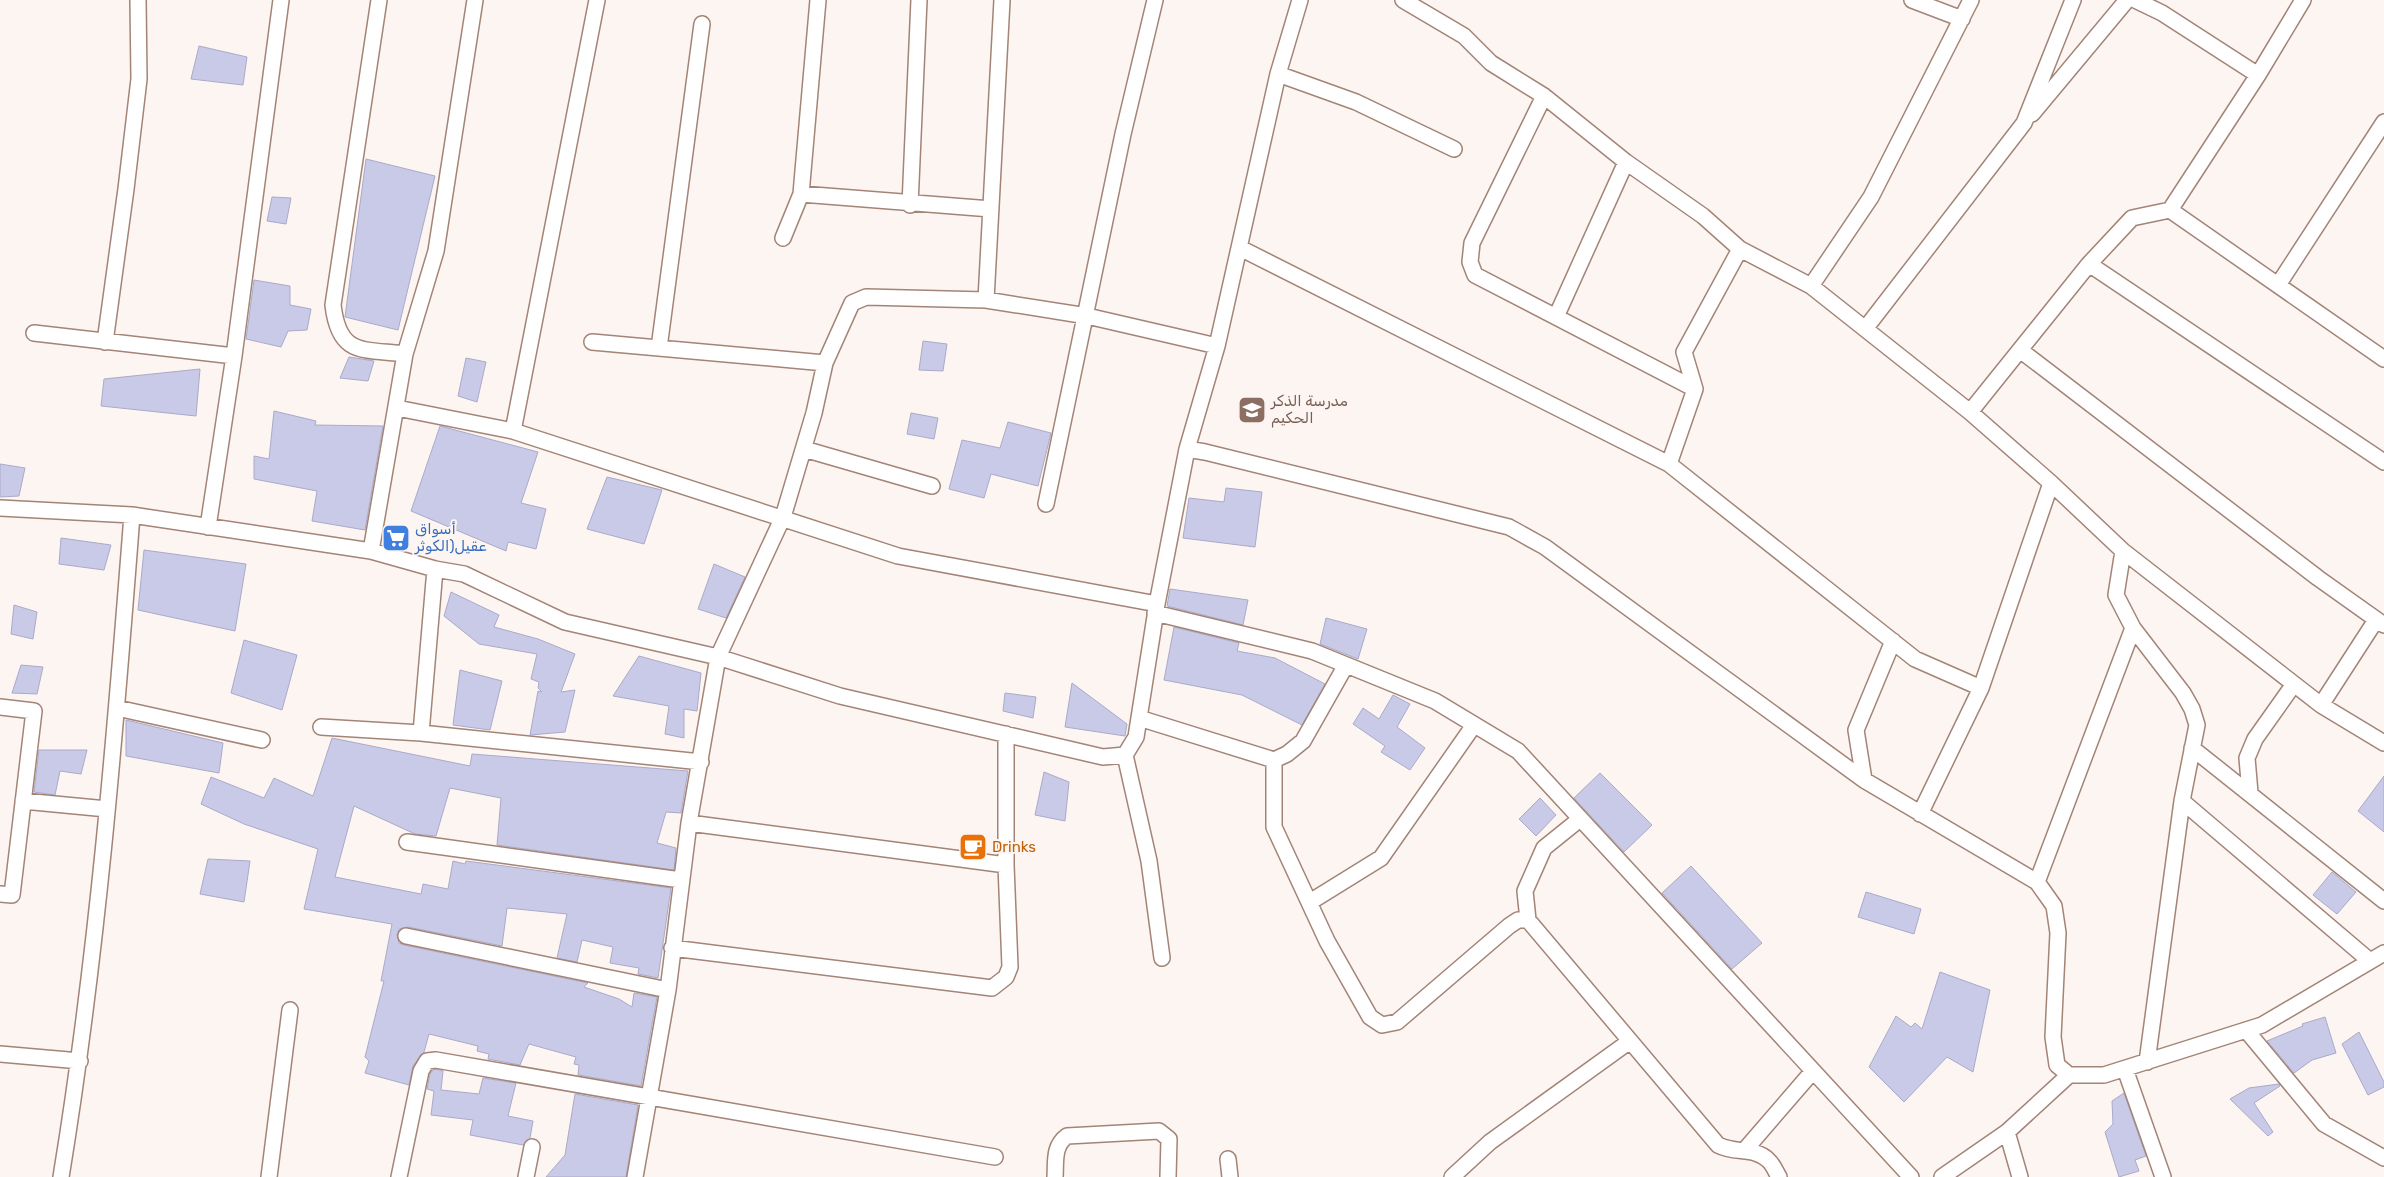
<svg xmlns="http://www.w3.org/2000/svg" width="2384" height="1177" viewBox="0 0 2384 1177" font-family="Rubik,'Noto Naskh Arabic',sans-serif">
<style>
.building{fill:#c9c9e8;stroke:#aaaac9}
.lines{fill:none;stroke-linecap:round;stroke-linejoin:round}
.minor-casing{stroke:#a38476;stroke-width:18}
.minor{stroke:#fff;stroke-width:15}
.labels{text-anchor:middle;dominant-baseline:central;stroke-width:4;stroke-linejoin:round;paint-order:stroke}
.education-label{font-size:15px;fill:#785e54;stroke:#fcf5f2;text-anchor:start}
.shop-label{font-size:15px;fill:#366cbe;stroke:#fcf5f2;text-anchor:start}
.food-label{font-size:15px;fill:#c56008;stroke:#fcf5f2;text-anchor:start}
</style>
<rect width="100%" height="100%" fill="#fcf5f2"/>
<!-- building -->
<path class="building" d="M 199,46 L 247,57 L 243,85 L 191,79 Z
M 366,159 L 435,176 L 398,330 L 345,317 Z
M 272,197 L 291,198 L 286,224 L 267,221 Z
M 254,280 L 290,286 L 290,305 L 311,309 L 307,330 L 288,331 L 281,347 L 246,339 Z
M 923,341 L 947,344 L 943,371 L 919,370 Z
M 349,357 L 374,361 L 368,381 L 340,378 Z
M 466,358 L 486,362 L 477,402 L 458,396 Z
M 200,369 L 196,416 L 101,406 L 104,379 Z
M 274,411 L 316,421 L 315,425 L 383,426 L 365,530 L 312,521 L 317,491 L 254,479 L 254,456 L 269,459 Z
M 911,413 L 938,418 L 934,439 L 907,434 Z
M 1008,422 L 1051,433 L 1038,486 L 991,474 L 984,498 L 949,489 L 962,440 L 1000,448 Z
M 440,426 L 538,452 L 521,503 L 546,509 L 536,549 L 508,542 L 506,551 L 411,511 Z
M 0,464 L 25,468 L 19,496 L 0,497 Z
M 607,477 L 662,490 L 644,544 L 587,529 Z
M 1226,488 L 1262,492 L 1255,547 L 1183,538 L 1189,498 L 1224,502 Z
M 61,538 L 111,545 L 104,570 L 59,564 Z
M 144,550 L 246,564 L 235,631 L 138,610 Z
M 714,564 L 745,577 L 726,618 L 698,609 Z
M 1170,589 L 1248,600 L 1243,625 L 1167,606 Z
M 451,592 L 499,615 L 494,627 L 538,639 L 575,654 L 561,692 L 575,690 L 565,732 L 530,735 L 538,691 L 542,692 L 538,688 L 539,682 L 531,679 L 537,654 L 479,644 L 444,616 Z
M 14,605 L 37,612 L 33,639 L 11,634 Z
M 1326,618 L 1367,629 L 1358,659 L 1320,644 Z
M 1174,627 L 1239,643 L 1237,651 L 1275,658 L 1325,684 L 1302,725 L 1242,695 L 1164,680 Z
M 244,640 L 297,655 L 282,710 L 231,693 Z
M 639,656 L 701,673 L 697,711 L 684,709 L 684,738 L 665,734 L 669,706 L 613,696 Z
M 21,665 L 43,667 L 37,694 L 12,693 Z
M 460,670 L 502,681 L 490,730 L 453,725 Z
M 1072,683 L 1127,724 L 1125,736 L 1065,727 Z
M 1005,693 L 1036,697 L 1033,718 L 1003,711 Z
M 1393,695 L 1410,704 L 1397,727 L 1425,748 L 1410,770 L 1381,752 L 1385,746 L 1353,724 L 1363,708 L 1379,719 Z
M 126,720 L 223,743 L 219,773 L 126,756 Z
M 332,738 L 470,766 L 472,754 L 688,771 L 681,813 L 666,812 L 657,843 L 676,848 L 674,870 L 497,845 L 501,798 L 450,788 L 436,836 L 415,834 L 354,806 L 335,877 L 421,894 L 423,884 L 448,889 L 453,861 L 465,864 L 466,861 L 671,888 L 658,978 L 638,974 L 639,968 L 610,963 L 613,947 L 582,940 L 577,962 L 557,958 L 567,914 L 507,908 L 502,946 L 408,927 L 399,929 L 397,935 L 399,943 L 404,945 L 588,983 L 584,987 L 619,999 L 632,1007 L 634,993 L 657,997 L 641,1086 L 578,1075 L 579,1065 L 574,1064 L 576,1057 L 529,1044 L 520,1065 L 488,1059 L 489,1054 L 477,1051 L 478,1046 L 429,1034 L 424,1052 L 413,1066 L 409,1085 L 365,1073 L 369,1061 L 365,1057 L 384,981 L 381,981 L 392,924 L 304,909 L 318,849 L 244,824 L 201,804 L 211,777 L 264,798 L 274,778 L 313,796 Z
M 39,750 L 87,750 L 81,774 L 60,771 L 55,795 L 34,792 Z
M 1044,772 L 1069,782 L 1065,821 L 1035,815 Z
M 1600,773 L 1652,825 L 1624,852 L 1574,798 Z
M 2384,776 L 2384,832 L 2358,811 Z
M 1540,798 L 1556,815 L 1536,836 L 1519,819 Z
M 208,859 L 250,861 L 244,902 L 200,894 Z
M 1691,866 L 1762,943 L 1732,969 L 1662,893 Z
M 2332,872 L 2356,892 L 2337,914 L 2313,895 Z
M 1866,892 L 1921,909 L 1914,934 L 1858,917 Z
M 1940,972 L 1990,990 L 1973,1072 L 1947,1057 L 1904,1102 L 1869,1067 L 1896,1016 L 1911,1027 L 1915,1023 L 1922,1029 Z
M 2325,1017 L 2336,1053 L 2312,1060 L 2294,1073 L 2267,1041 L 2303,1026 L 2302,1024 Z
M 2359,1032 L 2384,1082 L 2384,1087 L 2368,1095 L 2342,1044 Z
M 436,1069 L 443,1071 L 441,1090 L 479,1094 L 483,1078 L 516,1083 L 508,1116 L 533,1121 L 530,1138 L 523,1145 L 470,1135 L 473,1120 L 431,1115 L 434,1091 L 427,1089 L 430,1074 L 433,1070 Z
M 2279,1084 L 2280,1086 L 2254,1103 L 2273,1132 L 2268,1136 L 2230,1099 L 2249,1088 Z
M 2124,1093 L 2146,1156 L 2135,1160 L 2139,1171 L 2119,1177 L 2105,1132 L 2113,1124 L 2112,1101 Z
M 575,1094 L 638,1105 L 626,1177 L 546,1177 L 565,1155 Z"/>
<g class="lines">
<defs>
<path id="minor" d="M 379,0 L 333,305 C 339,356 362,349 405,354
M 1403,0 L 1464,36 L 1491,63 L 1544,96 L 1626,162 L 1703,216 L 1740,249 L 1811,286 L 1970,412 L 2051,483 L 1981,688 L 1920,814
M 1912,0 L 1962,19
M 2135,0 L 2162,13 L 2258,75
M 1278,74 L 1356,102 L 1454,149
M 1544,96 L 1472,243 L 1470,262 L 1475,275 L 1695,389
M 2032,114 L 2127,0
M 801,194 L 991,209
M 910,205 L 919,0
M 2170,210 L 2258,75 L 2303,0
M 783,238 L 801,194 L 818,0
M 1240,248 L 1669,464 L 1915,659 L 1981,688
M 2089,264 L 2384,462
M 2278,285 L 2384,122
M 1811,286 L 1871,197 L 1971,0
M 986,300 L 1002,0
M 1556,317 L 1626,162
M 1865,329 L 2024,123 L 2073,0
M 34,333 L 234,356
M 105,342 L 126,189 L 139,79 L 138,0
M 592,342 L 825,363
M 659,348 L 702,24
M 2020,350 L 2318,578 L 2384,625
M 397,408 L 513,431 L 898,556 L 1157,604
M 1970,412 L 2089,264 L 2132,218 L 2170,210 L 2384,359
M 513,431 L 597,0
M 804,449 L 932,486
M 1187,449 L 1217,346 L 1278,74 L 1300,0
M 1669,464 L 1695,389 L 1684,352 L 1740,249
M 2051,483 L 2123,551 L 2321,705 L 2384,743
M 1046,504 L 1123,134 L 1155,0
M 0,508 L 132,515 L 371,551 L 435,569 L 464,574 L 565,622 L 718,657 L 840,696 L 1103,757 L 1125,755 L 1136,737 L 1157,604 L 1187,449 L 1205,452 L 1509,527 L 1545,547 L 1864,780 L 2037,882 L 2054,906 L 2058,933 L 2053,1037 L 2057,1065 L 2069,1075 L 2104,1075 L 2262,1025 L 2384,953
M 208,527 L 234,356 L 281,0
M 371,551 L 405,354 L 436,251 L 475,0
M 2123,551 L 2116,595 L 2133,628 L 2183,693 L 2192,709 L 2197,725 L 2182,801 L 2147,1062
M 1155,613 L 1312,651 L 1435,701 L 1518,751 L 1911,1177
M 2321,705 L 2376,620
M 0,707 L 34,711 L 12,895 L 0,894
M 117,708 L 262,740
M 1139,718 L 1274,760 L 1287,754 L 1303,741 L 1346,665
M 321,727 L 421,733 L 701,762
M 421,733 L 435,569
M 2192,748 L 2384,901
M 1125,755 L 1149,861 L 1162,958
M 1274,760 L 1274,827 L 1327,941 L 1370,1017 L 1382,1025 L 1397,1022 L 1509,926 L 1518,920 L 1528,920 L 1718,1145 C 1735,1154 1755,1147 1768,1160 C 1773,1164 1776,1172 1779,1177
M 1864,780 L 1856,730 L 1893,641
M 2250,793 L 2247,758 L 2255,739 L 2294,684
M 23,801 L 107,809
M 2182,801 L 2370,961
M 689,823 L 1006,865
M 407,842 L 681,880
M 2037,882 L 2133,628
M 1310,902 L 1381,858 L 1474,725
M 1528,920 L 1525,891 L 1544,848 L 1580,819
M 406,936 L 668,990
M 672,948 L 992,988 L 1006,977 L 1010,967 L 1006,865 L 1006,734
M 2246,1030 L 2324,1124 L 2384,1158
M 0,1054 L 80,1061
M 2125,1069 L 2163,1177
M 2007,1132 L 2020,1177
M 1744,1151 L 1813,1071
M 1228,1159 L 1230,1177
M 61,1177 C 97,958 115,736 132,515
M 269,1177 L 290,1010
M 399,1177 L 421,1071 L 427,1061 L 436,1060 L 995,1157
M 526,1177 L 532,1147
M 635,1177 L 668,990 L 689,823 L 718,657 L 783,517 L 814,413 L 825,363 L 852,303 L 866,297 L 986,300 L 1087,316 L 1217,346
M 1055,1177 C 1056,1162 1053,1146 1067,1136 L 1159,1131 L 1169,1139 L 1168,1177
M 1452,1177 L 1490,1142 L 1630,1041
M 1942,1177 L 2007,1132 L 2069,1075"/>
</defs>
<!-- minor casing -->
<use href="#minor" class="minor-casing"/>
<!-- minor -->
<use href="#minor" class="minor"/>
</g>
<!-- icons -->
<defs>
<symbol id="school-square" viewBox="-11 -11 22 22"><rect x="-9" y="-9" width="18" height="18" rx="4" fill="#8d6e63" stroke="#fcf5f2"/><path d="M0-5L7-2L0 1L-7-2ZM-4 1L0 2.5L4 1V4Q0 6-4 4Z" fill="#fff"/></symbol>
<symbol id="supermarket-square" viewBox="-11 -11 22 22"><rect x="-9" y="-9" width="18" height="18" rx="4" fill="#3f7fe0" stroke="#fcf5f2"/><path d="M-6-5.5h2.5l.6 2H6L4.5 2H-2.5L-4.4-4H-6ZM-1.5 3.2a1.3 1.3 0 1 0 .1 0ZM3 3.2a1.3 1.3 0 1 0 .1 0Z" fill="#fff"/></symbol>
<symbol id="cafe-square" viewBox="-11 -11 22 22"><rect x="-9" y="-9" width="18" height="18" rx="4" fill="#e8710a" stroke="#fcf5f2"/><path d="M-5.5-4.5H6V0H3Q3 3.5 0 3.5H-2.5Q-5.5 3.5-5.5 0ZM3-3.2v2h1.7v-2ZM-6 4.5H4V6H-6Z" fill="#fff"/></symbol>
</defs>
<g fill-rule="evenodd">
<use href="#school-square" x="1236" y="394" width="32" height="32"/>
<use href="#supermarket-square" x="380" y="522" width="32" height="32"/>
<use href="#cafe-square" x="957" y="831" width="32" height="32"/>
</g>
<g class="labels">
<!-- education labels -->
<g class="education-label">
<text x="1271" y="401">مدرسة الذكر<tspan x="1271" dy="17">الحكيم</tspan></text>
</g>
<!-- shop labels -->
<g class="shop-label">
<text x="415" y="529">أسواق<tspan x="415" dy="17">عقيل(الكوثر</tspan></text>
</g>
<!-- food labels -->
<g class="food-label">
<text x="992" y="847">Drinks</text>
</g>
</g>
</svg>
